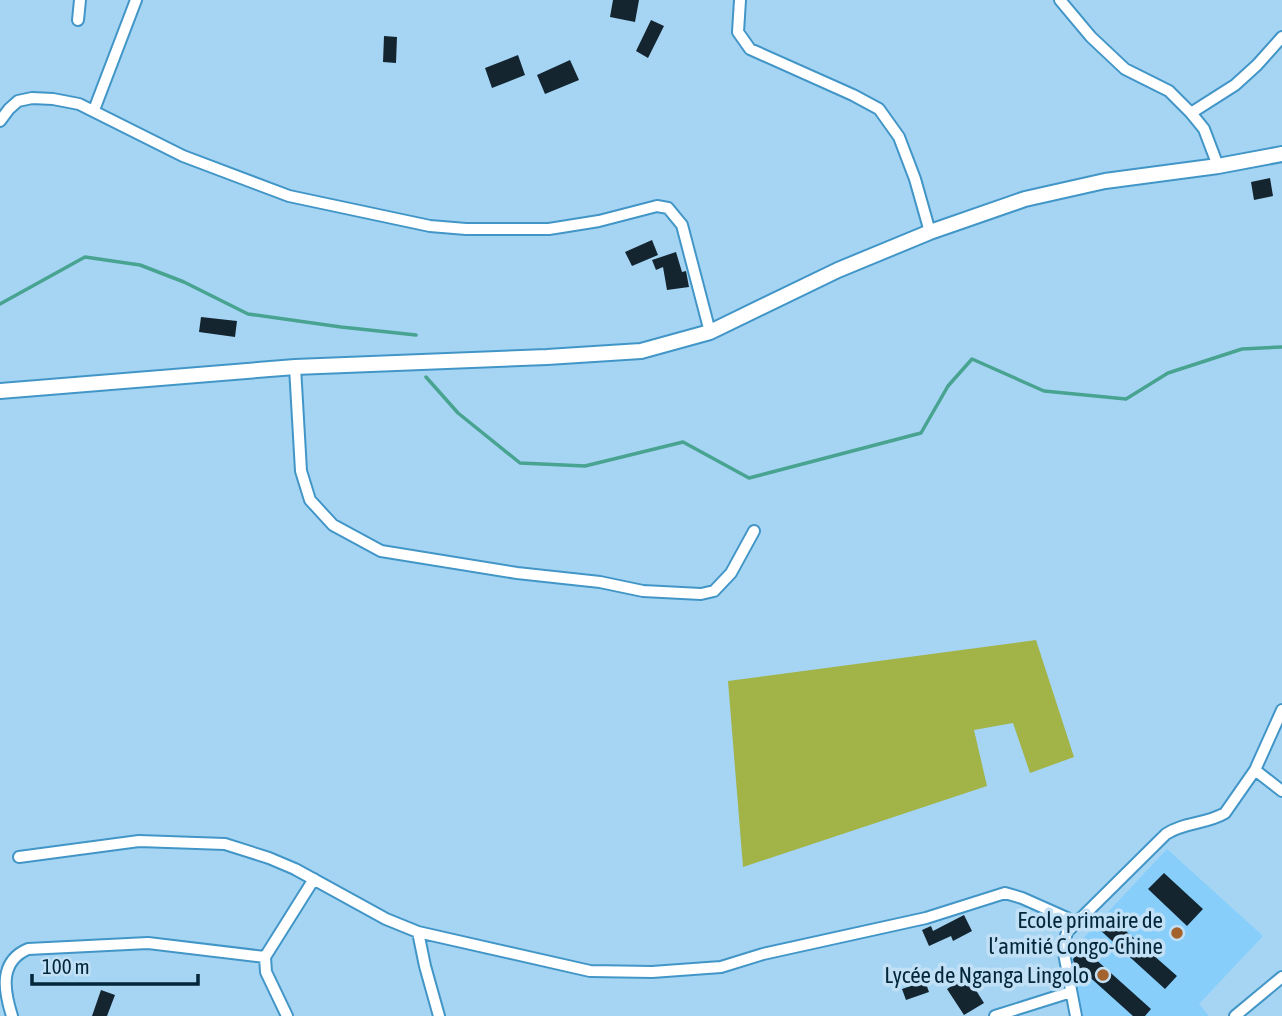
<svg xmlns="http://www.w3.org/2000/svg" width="1282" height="1016" viewBox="0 0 1282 1016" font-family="'Asap Condensed',sans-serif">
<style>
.built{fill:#87cefb}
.green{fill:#a2b347}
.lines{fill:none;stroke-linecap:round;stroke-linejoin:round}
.stream{stroke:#48a390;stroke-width:3.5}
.building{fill:#142530}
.minor-casing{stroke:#4296c7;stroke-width:14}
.major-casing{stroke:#4296c7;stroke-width:18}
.minor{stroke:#fff;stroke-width:10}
.major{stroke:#fff;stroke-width:14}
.poi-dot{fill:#a4632d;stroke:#c1e0f5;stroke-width:2.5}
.labels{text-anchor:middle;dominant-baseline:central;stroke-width:7;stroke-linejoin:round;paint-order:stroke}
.poi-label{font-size:23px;fill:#02263a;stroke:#c1e0f5;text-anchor:end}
</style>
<rect width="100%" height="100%" fill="#a6d5f4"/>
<!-- built -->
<path class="built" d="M 1167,849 L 1263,936 L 1199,1004 L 1209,1016 L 1076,1016 L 1065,958 Z"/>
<!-- green -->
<path class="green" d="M 1036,640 L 1074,757 L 1030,773 L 1013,723 L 974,730 L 987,786 L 743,867 L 728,681 Z"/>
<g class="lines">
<!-- stream -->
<path class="stream" d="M 0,304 L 85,257 L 140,265 L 184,282 L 248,314 L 341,327 L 416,335
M 426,377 L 458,413 L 520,463 L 585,466 L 683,442 L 749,478 L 921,433 L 948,386 L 972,359 L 1044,391 L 1126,399 L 1168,373 L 1242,349 L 1282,347"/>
</g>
<!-- building -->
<path class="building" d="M 613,0 L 639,0 L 635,22 L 610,17 Z
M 651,20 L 664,26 L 648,58 L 636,51 Z
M 384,36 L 397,37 L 396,63 L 383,62 Z
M 518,55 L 525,75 L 492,88 L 485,68 Z
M 570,60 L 579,80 L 545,94 L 537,75 Z
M 1270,178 L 1273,196 L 1254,200 L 1251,182 Z
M 652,240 L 658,255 L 632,266 L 625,252 Z
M 676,252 L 682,272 L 686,271 L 689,287 L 667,290 L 663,267 L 656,270 L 652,260 Z
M 201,317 L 237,321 L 235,337 L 199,332 Z
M 1164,873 L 1203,909 L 1187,926 L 1148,889 Z
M 964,915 L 972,931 L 953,941 L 951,936 L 929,946 L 922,930 L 931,926 L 933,931 Z
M 1111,918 L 1177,976 L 1165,989 L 1100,930 Z
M 1083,948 L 1151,1009 L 1145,1016 L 1133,1016 L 1074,963 L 1073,959 Z
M 967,976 L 984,1003 L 964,1015 L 947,989 Z
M 925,981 L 929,992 L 906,1000 L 902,989 Z
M 101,990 L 115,995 L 107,1016 L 92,1016 Z"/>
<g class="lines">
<defs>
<path id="minor" d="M 740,0 L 738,32 L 750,49 L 853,95 L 879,109 L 899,137 L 915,179 L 930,232
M 1060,0 L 1091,37 L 1125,69 L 1169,91 L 1191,113 L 1204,129 L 1218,166
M 78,20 L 80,0
M 94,110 L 136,0
M 1191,113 L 1235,85 L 1257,65 L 1282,37
M 0,121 L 9,109 L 18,101 L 32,98 L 53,99 L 79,104 L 183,156 L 289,196 L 430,226 L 466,229 L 549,229 L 599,221 L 657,206 L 668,208 L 682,225 L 710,332
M 295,367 L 301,471 L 310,500 L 333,525 L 381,551 L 517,573 L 600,582 L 643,591 L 701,594 L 714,591 L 731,573 L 754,531
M 1255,770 L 1282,791
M 19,857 L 139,841 L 225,844 L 269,858 L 295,869 L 386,919 L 418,932 L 590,971 L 652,972 L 721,967 L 763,954 L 926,918 L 1005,893 L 1022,898 L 1076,922
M 418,932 L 425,966 L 439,1016
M 12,1016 C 3,988 0,961 28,949 L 148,943 L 265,957
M 287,1016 L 266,972 L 265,957 L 314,879
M 995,1016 L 1071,992
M 1076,1016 L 1063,948 L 1067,932 L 1166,834 C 1184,822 1207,824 1225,813 L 1255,770 L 1282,710
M 1235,1016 L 1282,977"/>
<path id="major" d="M 0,391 L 295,367 L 547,357 L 641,351 L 710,332 L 838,270 L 930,232 L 1025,199 L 1105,181 L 1218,166 L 1282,154"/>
</defs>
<!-- minor casing -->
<use href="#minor" class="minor-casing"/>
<!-- major casing -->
<use href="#major" class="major-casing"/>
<!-- minor -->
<use href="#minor" class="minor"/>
<!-- major -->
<use href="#major" class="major"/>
</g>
<!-- markers -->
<g class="poi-dot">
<circle cx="1177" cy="933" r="7"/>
<circle cx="1103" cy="975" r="7"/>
</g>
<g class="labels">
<!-- poi labels -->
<g class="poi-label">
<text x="1163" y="920">Ecole primaire de<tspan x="1163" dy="26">l’amitié Congo-Chine</tspan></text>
<text x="1089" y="975">Lycée de Nganga Lingolo</text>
</g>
</g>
<!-- scale -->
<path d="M32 974v10h166v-10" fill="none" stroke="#02263a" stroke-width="3.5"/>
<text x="42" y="974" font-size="21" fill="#02263a" stroke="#c1e0f5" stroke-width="5" paint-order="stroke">100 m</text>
</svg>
